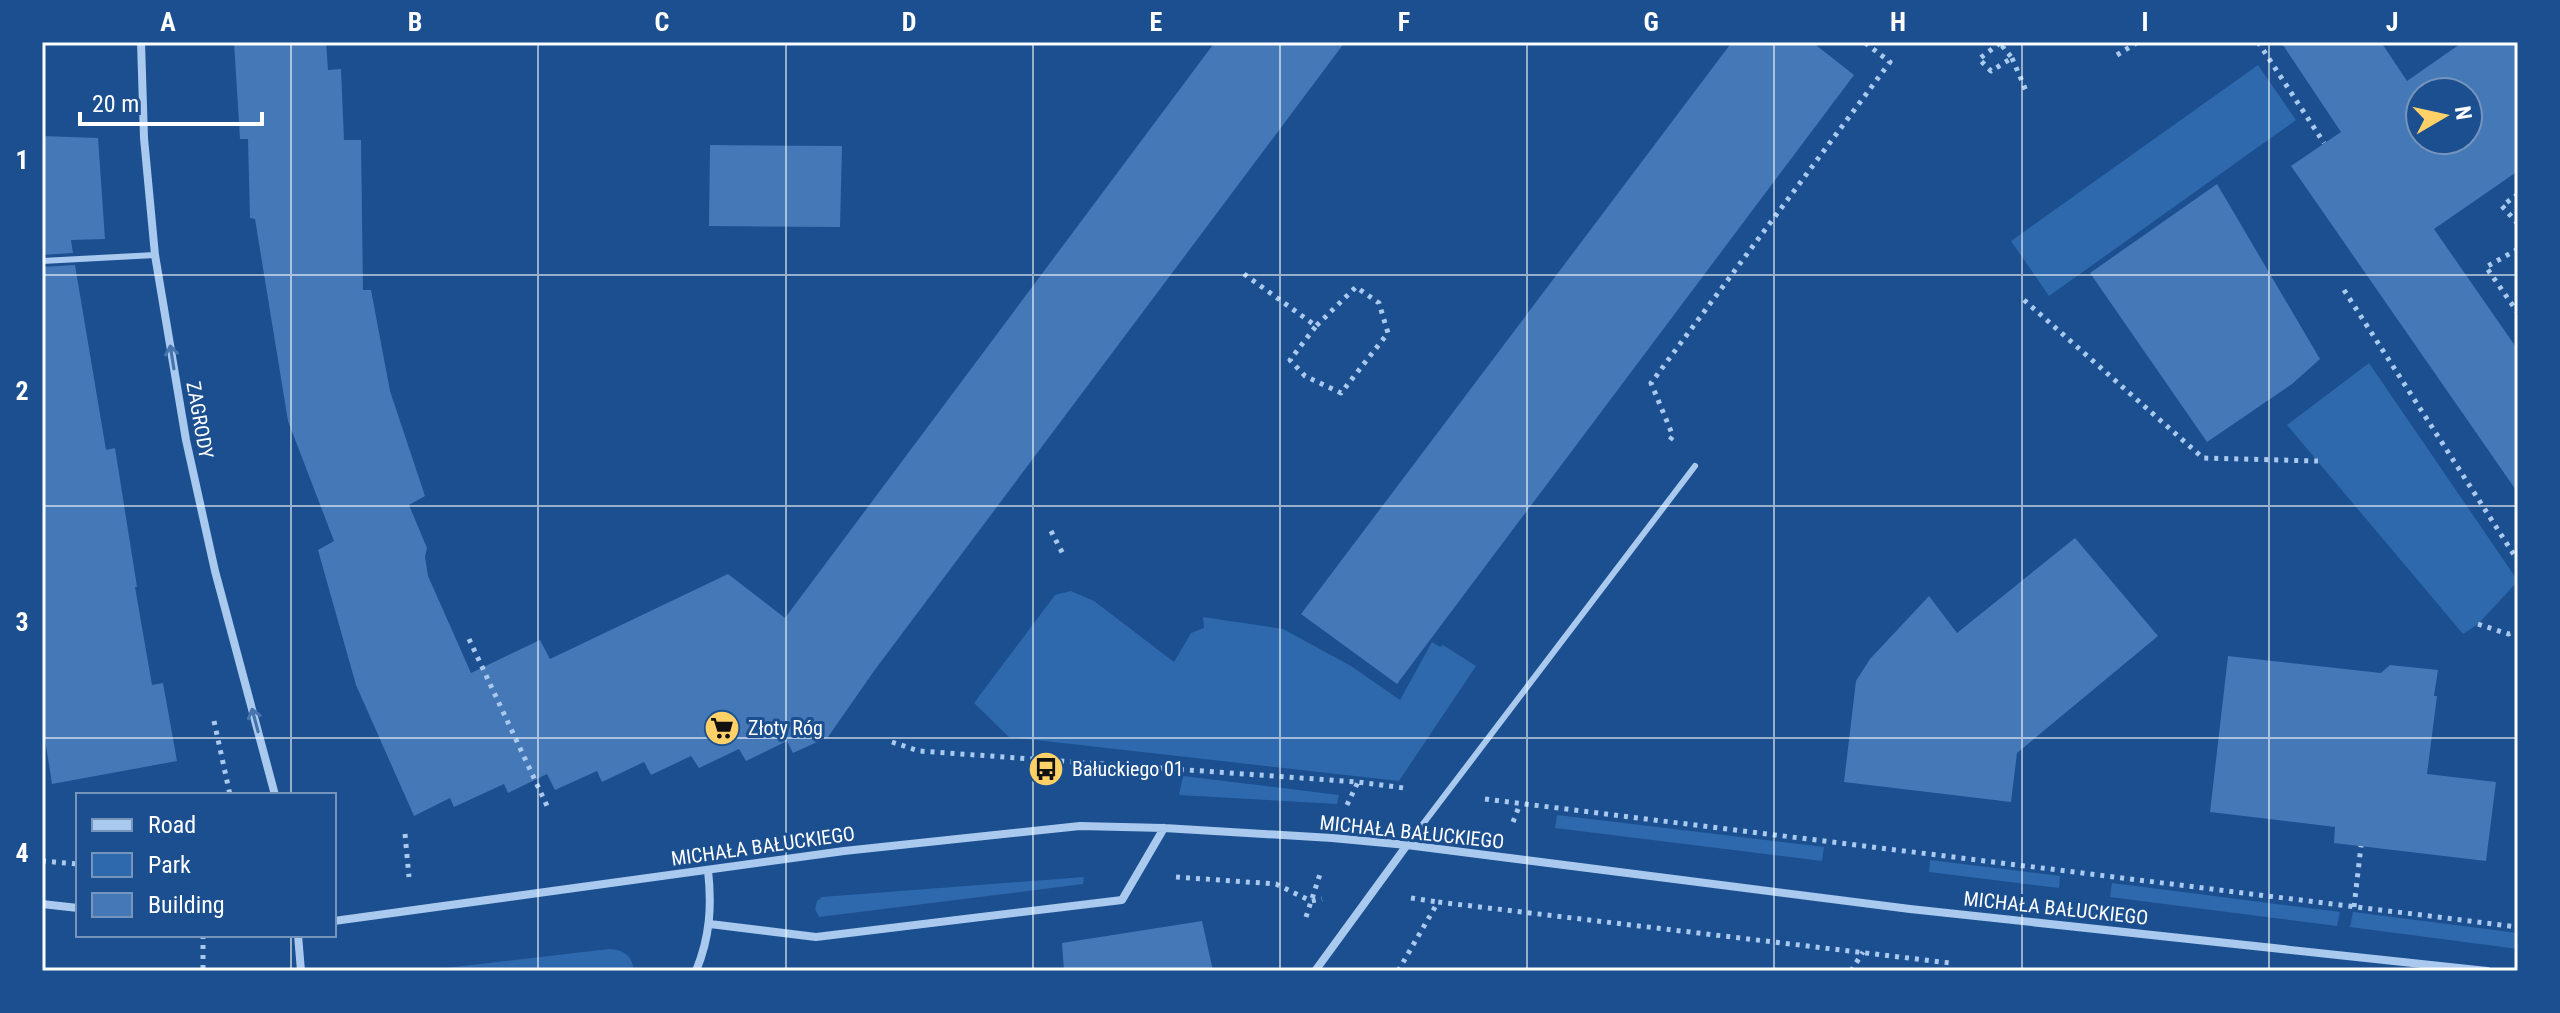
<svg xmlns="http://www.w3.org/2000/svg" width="2560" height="1013" viewBox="0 0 2560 1013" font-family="'Roboto Condensed',sans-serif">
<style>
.green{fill:#2e69ad}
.building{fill:#4478b7;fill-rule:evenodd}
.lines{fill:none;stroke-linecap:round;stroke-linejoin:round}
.path{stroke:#a9c9ee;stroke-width:5;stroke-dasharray:4 6;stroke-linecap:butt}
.service{stroke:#a9c9ee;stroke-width:6}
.minor{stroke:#a9c9ee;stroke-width:8}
.oneway{stroke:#4674ac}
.grid{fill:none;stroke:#fff;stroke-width:2;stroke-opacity:0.55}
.labels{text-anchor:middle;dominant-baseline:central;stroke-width:6;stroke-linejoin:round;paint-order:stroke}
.street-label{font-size:20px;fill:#fff;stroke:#1b4f8f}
.poi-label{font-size:20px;fill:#fff;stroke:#1b4f8f;text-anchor:start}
.neatline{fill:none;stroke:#fff;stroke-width:3}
.grid-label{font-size:26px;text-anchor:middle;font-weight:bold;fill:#fff}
</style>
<rect width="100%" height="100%" fill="#1b4f8f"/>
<!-- green -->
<path class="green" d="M 2258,65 L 2296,120 L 2049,296 L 2011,241 Z
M 2369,363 L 2518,581 L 2478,624 L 2463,634 L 2287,425 Z
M 1071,591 L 1094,601 L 1174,662 L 1191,633 L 1204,628 L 1203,617 L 1283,629 L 1351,666 L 1400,700 L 1432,642 L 1440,647 L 1443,645 L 1476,666 L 1399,781 L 1009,737 L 974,703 L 1055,595 Z
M 1183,776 L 1339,795 L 1337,804 L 1179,795 Z
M 1557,815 L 1824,847 L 1822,861 L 1555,828 Z
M 1930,860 L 2060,876 L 2059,888 L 1929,872 Z
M 1084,877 L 1083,884 L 819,917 L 815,909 L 817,901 L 822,897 Z
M 2112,883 L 2340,912 L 2337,926 L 2110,897 Z
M 2353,912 L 2518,933 L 2518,949 L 2350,927 Z
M 609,949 C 624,950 632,955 634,971 L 437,971 L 437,969 Z"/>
<!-- building -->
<path class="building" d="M 234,42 L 326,42 L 328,70 L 341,69 L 344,140 L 361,140 L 363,290 L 371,290 L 390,391 L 425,496 L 409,505 L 427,548 L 425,557 L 428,576 L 471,673 L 540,640 L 550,659 L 728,574 L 785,618 L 1215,42 L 1345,42 L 874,671 L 828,737 L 793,753 L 787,741 L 746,761 L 739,749 L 699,768 L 691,756 L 651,775 L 644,762 L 602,782 L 597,771 L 555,790 L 547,774 L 508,793 L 504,784 L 454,807 L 450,798 L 414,816 L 356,685 L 318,550 L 334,541 L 288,421 L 255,219 L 250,218 L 248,139 L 240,139 Z
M 1732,42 L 1812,42 L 1854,75 L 1397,684 L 1301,614 Z
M 2281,42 L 2381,42 L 2407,81 L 2463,42 L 2518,42 L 2518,171 L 2434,229 L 2518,350 L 2518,493 L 2291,166 L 2341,132 ZM 2420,92 L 2468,92 L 2468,140 L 2420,140 Z
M 42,136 L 98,138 L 105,239 L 71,240 L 73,253 L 42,255 Z
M 710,145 L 842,146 L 840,227 L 709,226 Z
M 2217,184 L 2320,359 L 2292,384 L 2207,442 L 2090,273 Z
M 75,265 L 106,450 L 115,448 L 137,587 L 135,587 L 152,685 L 163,683 L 177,761 L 52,784 L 42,720 L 42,267 Z
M 2075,538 L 2158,636 L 2017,753 L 2011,802 L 1844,782 L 1856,681 L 1870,659 L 1929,596 L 1957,633 Z
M 2228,656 L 2381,673 L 2390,665 L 2438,670 L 2434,696 L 2437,696 L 2427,774 L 2496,782 L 2486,861 L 2334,843 L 2335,827 L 2210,812 Z
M 1202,921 L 1213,971 L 1064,971 L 1062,943 Z"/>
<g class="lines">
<!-- path -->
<path class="path" d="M 2258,42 L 2324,143
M 2000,43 L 1979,59 L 1991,71 L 2012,58 L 2003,47 L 2011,42
M 2117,55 L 2138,42
M 2012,58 L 2027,93
M 2518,194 L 2502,206 L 2518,224
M 2518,249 L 2486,267 L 2518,313
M 1244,274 L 1316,326 L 1290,360 L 1305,376 L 1341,393 L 1388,333 L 1379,303 L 1356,287 L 1316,326
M 2344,290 L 2518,561
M 2024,300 L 2203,458 L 2318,461
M 1670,440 L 1673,436 L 1651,383 L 1890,62 L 1864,42
M 1051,531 L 1064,556
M 2478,624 L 2508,634 L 2518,631
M 469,639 L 548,808
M 214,721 L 230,795
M 892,742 L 919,751 L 1358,782 L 1404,788
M 1485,799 L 2518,927
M 1347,805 L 1358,782
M 1513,822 L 1520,804
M 405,834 L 409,877
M 42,861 L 78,864
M 1176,877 L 1276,884 L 1311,901 L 1322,899
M 1411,898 L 1438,902
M 2354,907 L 2361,846
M 1306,917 L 1320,874
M 203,935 L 203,971
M 1398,971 L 1438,902 L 1950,963
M 1851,971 L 1863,952"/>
<!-- service -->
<path class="service" d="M 42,261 L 155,255
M 1407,845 L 1695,466"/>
<!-- minor -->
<path class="minor" d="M 141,42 L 144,138 L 155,255 L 186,440 L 215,571 L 275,795
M 42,904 L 78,908
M 334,921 L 844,851 L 1080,826 L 1164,828 L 1332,838 L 1407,845 L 1910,909 L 2487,971
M 710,924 L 816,937 L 1122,900 L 1164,828
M 298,935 L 301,971
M 696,971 C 710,937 712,906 708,870
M 1315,971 L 1407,845"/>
</g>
<!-- one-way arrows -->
<defs><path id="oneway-shaft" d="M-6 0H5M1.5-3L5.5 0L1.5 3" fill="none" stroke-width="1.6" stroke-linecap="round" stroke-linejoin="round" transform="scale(2)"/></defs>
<g class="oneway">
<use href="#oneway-shaft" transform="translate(172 357) rotate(-99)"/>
<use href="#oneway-shaft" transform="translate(255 720) rotate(-105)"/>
</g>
<!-- grid -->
<path class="grid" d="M 291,42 L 291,795M 538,42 L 538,971M 786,42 L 786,971M 1033,42 L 1033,971M 1280,42 L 1280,971M 1527,42 L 1527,971M 1774,42 L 1774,971M 2022,42 L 2022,971M 2269,42 L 2269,971M 42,275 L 2518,275M 42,506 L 2518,506M 42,738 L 2518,738M 291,935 L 291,971"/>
<!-- icons -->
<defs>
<symbol id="supermarket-disc" viewBox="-11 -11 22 22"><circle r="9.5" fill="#ffd166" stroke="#1b4f8f"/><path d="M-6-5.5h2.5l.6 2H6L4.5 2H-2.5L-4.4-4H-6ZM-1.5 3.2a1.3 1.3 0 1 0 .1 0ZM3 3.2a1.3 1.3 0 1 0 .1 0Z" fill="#111"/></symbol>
<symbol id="bus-disc" viewBox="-11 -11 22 22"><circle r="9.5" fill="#ffd166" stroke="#1b4f8f"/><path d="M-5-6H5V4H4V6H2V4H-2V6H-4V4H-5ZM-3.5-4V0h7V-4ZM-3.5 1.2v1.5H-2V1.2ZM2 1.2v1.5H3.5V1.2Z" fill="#111"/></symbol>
</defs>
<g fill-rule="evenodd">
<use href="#supermarket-disc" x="702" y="708" width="40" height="40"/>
<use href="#bus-disc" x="1026" y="749" width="40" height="40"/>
</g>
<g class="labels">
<!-- street labels -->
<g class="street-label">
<text transform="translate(200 420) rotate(80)">ZAGRODY</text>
<text transform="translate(1412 832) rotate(6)">MICHAŁA BAŁUCKIEGO</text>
<text transform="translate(763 846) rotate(-8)">MICHAŁA BAŁUCKIEGO</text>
<text transform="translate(2056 908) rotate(6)">MICHAŁA BAŁUCKIEGO</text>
</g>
<!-- poi labels -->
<g class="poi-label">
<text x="748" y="728">Złoty Róg</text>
<text x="1072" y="769">Bałuckiego 01</text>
</g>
</g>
<!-- border -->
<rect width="2560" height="1013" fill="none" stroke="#1b4f8f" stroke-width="88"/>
<!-- legend -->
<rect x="76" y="793" width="260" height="144" fill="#1b4f8f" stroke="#7695bc" stroke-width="2"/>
<rect x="92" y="819" width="40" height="12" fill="#a9c9ee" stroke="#7695bc" stroke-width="2"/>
<text x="148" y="833" font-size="24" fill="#ffffff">Road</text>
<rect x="92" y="853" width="40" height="24" fill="#2e69ad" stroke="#7695bc" stroke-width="2"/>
<text x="148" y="873" font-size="24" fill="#ffffff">Park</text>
<rect x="92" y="893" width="40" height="24" fill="#4478b7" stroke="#7695bc" stroke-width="2"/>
<text x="148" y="913" font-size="24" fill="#ffffff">Building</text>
<!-- north arrow -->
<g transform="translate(2444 116) rotate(81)"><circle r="38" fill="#1b4f8f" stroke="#7695bc" stroke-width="2"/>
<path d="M0-6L14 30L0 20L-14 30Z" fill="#ffd166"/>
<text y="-12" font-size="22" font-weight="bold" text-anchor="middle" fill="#ffffff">N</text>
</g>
<!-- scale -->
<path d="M80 112v12h182v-12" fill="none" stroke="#ffffff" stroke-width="4"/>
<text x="92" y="112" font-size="24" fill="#ffffff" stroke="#1b4f8f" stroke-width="6" paint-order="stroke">20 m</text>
<rect x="44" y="44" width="2472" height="925" class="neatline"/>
<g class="grid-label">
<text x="168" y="31">A</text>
<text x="415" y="31">B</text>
<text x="662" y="31">C</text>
<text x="909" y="31">D</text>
<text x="1156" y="31">E</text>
<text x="1404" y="31">F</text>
<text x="1651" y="31">G</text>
<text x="1898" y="31">H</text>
<text x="2145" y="31">I</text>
<text x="2392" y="31">J</text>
<text x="22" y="169">1</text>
<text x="22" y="400">2</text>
<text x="22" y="631">3</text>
<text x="22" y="862">4</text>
</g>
</svg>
